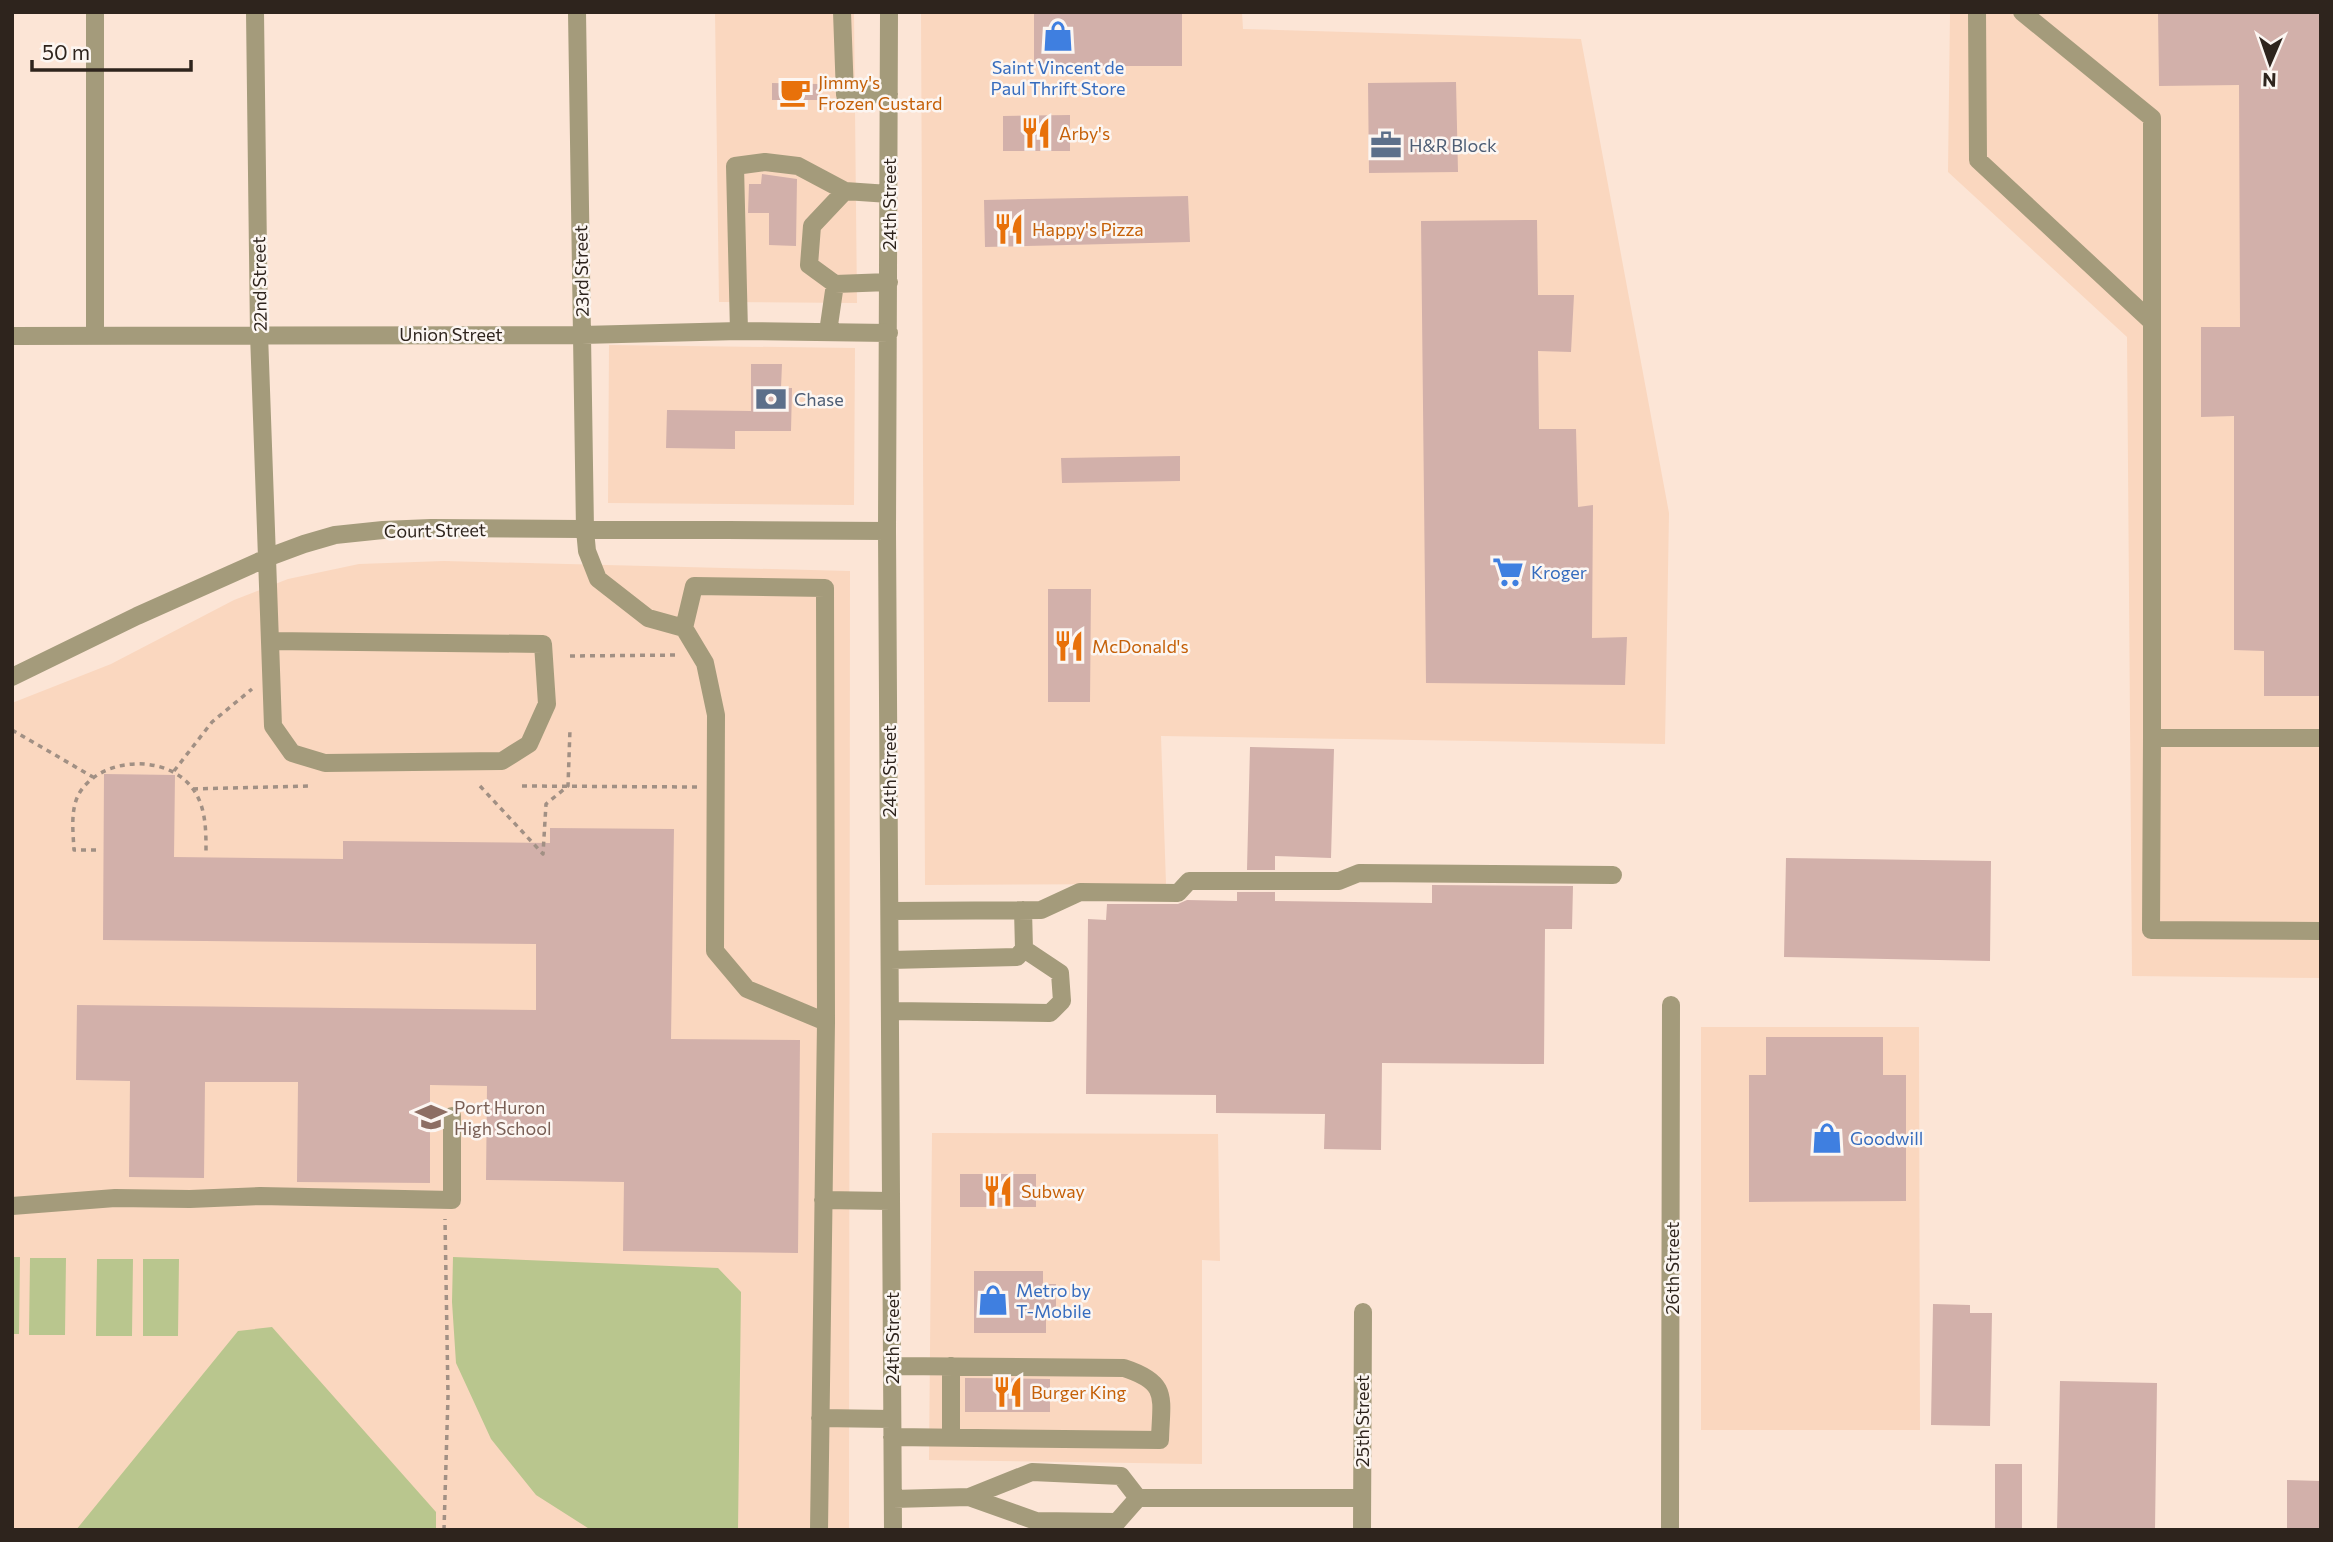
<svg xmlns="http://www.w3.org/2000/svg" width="2333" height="1542" viewBox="0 0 2333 1542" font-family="Commissioner,sans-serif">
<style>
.built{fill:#fad7bf}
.green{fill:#b9c68e}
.building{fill:#d2b0aa}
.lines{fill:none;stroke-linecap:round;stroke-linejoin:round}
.path{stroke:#a19084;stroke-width:3.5;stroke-dasharray:5 5;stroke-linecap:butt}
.minor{stroke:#a49b7b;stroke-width:18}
.labels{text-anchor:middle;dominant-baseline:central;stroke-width:5;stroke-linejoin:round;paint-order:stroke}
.shop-label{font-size:18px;fill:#366cbe;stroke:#fcf6f2;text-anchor:start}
.food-label{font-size:18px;fill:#c56008;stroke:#fcf6f2;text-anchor:start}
.service-label{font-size:18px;fill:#4e5e75;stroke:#fcf6f2;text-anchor:start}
.street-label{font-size:18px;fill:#2e241d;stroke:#fcf6f2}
.education-label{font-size:18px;fill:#785e54;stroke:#fcf6f2;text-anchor:start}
</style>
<rect width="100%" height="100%" fill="#fce5d6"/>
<!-- built -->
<path class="built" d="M 715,12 L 854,12 L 857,303 L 719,302 Z
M 921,12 L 1242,12 L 1243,29 L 1581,39 L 1669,513 L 1665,744 L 1161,736 L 1166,884 L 925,885 Z
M 1950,12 L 2321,12 L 2321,978 L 2132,976 L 2127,337 L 1948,172 Z
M 609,345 L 855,348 L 854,505 L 608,503 Z
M 444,561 L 850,571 L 849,1530 L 12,1530 L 12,703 L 111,664 L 234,600 L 288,579 L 359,564 Z
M 1701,1027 L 1919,1027 L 1920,1430 L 1701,1430 Z
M 932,1133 L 1218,1134 L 1220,1261 L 1202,1260 L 1202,1464 L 929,1460 Z"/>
<!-- green -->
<path class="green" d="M 12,1257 L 20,1257 L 19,1334 L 12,1334 Z
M 453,1257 L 718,1268 L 741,1292 L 738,1530 L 591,1530 L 536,1495 L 491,1439 L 456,1363 L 452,1302 Z
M 30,1258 L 66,1258 L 65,1335 L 29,1335 Z
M 97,1259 L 133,1259 L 132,1336 L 96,1336 Z
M 143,1259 L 179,1259 L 178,1336 L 143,1336 Z
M 272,1327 L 436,1512 L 436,1530 L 76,1530 L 238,1331 Z"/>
<!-- building -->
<path class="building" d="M 1034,12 L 1182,12 L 1182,66 L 1034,66 Z
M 2158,12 L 2321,12 L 2321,696 L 2264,696 L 2264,651 L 2234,650 L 2234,416 L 2201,417 L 2201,327 L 2240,327 L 2239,85 L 2159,86 Z
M 1456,82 L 1458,172 L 1369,173 L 1368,83 Z
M 772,83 L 818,84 L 818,100 L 772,100 Z
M 1070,115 L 1070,151 L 1003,151 L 1003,116 Z
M 762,174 L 797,179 L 796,246 L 769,245 L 769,213 L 748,213 L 749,184 L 761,184 Z
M 1188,196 L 1190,242 L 985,247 L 984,200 Z
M 1537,220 L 1538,295 L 1574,295 L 1571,352 L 1538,351 L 1539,429 L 1576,429 L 1578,507 L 1593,505 L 1592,638 L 1627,637 L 1625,685 L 1426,683 L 1421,221 Z
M 751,364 L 782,364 L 781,388 L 792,388 L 791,431 L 735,431 L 735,449 L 666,448 L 667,410 L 751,411 Z
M 1180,456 L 1180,481 L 1062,483 L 1061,458 Z
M 1048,589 L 1091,589 L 1090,702 L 1048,702 Z
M 1250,747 L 1334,749 L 1331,858 L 1275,856 L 1275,870 L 1247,870 Z
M 104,774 L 175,775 L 174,857 L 343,859 L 343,841 L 550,843 L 550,828 L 674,829 L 671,1039 L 800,1040 L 798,1253 L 623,1251 L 624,1182 L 486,1180 L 487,1086 L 430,1085 L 430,1183 L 297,1182 L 298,1082 L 205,1082 L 204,1178 L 129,1177 L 130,1081 L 76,1080 L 77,1005 L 536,1010 L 536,944 L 103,940 Z
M 1786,858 L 1991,861 L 1990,961 L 1784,957 Z
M 1432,885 L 1573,886 L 1572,929 L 1545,929 L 1544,1064 L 1382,1063 L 1381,1150 L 1324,1149 L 1325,1114 L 1216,1113 L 1216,1095 L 1086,1094 L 1088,919 L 1106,920 L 1107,904 L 1178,904 L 1187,900 L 1237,901 L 1237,892 L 1275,892 L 1275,901 L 1432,903 Z
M 1766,1037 L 1883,1037 L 1883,1075 L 1906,1075 L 1906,1201 L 1749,1202 L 1749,1075 L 1766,1075 Z
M 960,1174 L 1036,1174 L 1036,1207 L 960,1207 Z
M 974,1271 L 1043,1271 L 1043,1284 L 1056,1284 L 1056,1316 L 1046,1316 L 1046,1333 L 974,1333 Z
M 1933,1304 L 1970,1305 L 1970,1313 L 1992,1313 L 1990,1426 L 1931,1425 Z
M 965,1378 L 1050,1379 L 1050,1412 L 965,1412 Z
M 2060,1381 L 2157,1383 L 2155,1530 L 2057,1530 Z
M 1995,1464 L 2022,1464 L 2022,1530 L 1995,1530 Z
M 2287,1480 L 2321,1481 L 2321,1530 L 2287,1530 Z"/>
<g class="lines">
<!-- path -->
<path class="path" d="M 570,656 L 680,655
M 12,730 L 93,777
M 174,771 L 212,722 L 252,689
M 480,786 L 543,854 L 546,804 L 568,786 L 570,729
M 522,786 L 698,787
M 193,789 L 308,786
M 96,850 L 74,850 C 73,831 70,808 80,792 C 103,756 168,754 193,789 C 206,807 206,830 206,851
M 444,1530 L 448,1396 L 445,1219"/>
<!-- minor -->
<path class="minor" d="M 255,12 L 259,334 L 273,726 L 292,753 L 325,763 L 502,761 L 529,744 L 547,704 L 543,644 L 271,641
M 577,12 L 585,530 L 587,551 L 598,579 L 648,618 L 684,628 L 705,663 L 716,715 L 715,951 L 747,989 L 826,1022
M 842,12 L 845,95 L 889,94
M 889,12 L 887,531 L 893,1530
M 1977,12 L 1978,160 L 2152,322
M 2022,12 L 2152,118 L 2152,738
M 835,284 L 809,265 L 812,226 L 845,191
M 739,331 L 735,166 L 765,162 L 798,166 L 845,191 L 889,194
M 828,332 L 835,284 L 889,282
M 12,336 L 582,335 L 739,331 L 889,333
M 95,336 L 95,12
M 684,628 L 694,586 L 825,588 L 826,1022 L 819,1530
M 12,677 L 137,616 L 269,557 L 304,544 L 335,535 L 383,530 L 431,528 L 887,531
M 2321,738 L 2152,738 L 2151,930 L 2321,931
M 890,911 L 1041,910 L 1080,892 L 1178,893 L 1189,881 L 1339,881 L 1359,873 L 1613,875
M 890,960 L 1017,957 L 1024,949 L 1023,910
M 890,1011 L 1050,1013 L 1062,1001 L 1060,973 L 1024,949
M 823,1200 L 891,1201
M 12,1206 L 115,1198 L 190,1199 L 260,1196 L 452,1200 L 452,1116
M 892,1366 L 1124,1368 C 1170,1383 1161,1398 1160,1440 L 892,1437
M 820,1418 L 892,1419
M 951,1437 L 951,1366
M 969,1497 L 1036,1521 L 1117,1522 L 1138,1498
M 893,1499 L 969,1497 L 1032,1472 L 1121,1476 L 1138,1498 L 1362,1498
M 1362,1530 L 1363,1312
M 1670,1530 L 1671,1005"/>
</g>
<!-- icons -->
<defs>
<symbol id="shop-bare" viewBox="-9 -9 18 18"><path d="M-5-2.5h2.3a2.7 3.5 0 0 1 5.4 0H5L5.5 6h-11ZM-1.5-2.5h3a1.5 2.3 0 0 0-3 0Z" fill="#3f7fe0" stroke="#fcf6f2" stroke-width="2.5" paint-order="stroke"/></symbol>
<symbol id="cafe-bare" viewBox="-9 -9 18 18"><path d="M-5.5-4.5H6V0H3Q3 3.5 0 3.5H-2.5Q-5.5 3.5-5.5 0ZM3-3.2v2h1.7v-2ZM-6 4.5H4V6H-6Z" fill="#e8710a" stroke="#fcf6f2" stroke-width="2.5" paint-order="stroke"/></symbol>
<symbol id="restaurant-bare" viewBox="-9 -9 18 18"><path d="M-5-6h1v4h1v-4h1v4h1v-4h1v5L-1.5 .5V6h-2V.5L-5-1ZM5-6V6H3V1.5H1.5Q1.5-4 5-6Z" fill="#e8710a" stroke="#fcf6f2" stroke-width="2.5" paint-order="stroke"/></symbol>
<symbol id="office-bare" viewBox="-9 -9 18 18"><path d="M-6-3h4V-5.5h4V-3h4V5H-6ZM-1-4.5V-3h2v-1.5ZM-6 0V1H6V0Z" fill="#5c6f8a" stroke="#fcf6f2" stroke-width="2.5" paint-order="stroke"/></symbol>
<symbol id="bank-bare" viewBox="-9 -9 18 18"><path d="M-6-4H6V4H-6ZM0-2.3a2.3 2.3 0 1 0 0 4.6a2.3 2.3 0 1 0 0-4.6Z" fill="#5c6f8a" stroke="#fcf6f2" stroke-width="2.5" paint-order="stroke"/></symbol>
<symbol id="supermarket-bare" viewBox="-9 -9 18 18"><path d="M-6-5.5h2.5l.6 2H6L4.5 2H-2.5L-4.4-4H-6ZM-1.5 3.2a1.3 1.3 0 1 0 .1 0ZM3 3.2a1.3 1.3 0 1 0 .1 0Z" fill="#3f7fe0" stroke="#fcf6f2" stroke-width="2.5" paint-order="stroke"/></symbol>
<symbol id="school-bare" viewBox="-9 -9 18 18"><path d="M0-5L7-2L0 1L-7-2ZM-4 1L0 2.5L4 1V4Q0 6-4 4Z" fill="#8d6e63" stroke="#fcf6f2" stroke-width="2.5" paint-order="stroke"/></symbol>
</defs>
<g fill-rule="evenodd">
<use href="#shop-bare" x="1036" y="14" width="44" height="44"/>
<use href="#cafe-bare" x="773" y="70" width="44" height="44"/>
<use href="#restaurant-bare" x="1014" y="111" width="44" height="44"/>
<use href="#office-bare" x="1364" y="123" width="44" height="44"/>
<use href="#restaurant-bare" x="987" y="207" width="44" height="44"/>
<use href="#bank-bare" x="749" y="377" width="44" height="44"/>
<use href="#supermarket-bare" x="1486" y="550" width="44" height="44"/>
<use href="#restaurant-bare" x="1047" y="624" width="44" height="44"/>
<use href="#school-bare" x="409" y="1095" width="44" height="44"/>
<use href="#shop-bare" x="1805" y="1116" width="44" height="44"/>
<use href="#restaurant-bare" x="976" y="1169" width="44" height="44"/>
<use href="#shop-bare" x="971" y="1278" width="44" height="44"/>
<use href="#restaurant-bare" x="986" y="1370" width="44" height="44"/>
</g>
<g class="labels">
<!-- shop labels -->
<g class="shop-label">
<text x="1058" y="67" text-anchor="middle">Saint Vincent de<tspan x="1058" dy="21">Paul Thrift Store</tspan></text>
<text x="1531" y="572">Kroger</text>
<text x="1850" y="1138">Goodwill</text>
<text x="1016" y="1290">Metro by<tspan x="1016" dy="21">T-Mobile</tspan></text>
</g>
<!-- food labels -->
<g class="food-label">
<text x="818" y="82">Jimmy's<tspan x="818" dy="21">Frozen Custard</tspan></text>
<text x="1059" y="133">Arby's</text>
<text x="1032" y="229">Happy's Pizza</text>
<text x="1092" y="646">McDonald's</text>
<text x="1021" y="1191">Subway</text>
<text x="1031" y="1392">Burger King</text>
</g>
<!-- service labels -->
<g class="service-label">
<text x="1409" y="145">H&amp;R Block</text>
<text x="794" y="399">Chase</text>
</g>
<!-- street labels -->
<g class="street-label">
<text transform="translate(889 204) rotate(-90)">24th Street</text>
<text transform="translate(581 271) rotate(-91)">23rd Street</text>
<text transform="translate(259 284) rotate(-91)">22nd Street</text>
<text x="451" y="334">Union Street</text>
<text transform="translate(435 530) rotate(-1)">Court Street</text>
<text transform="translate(889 771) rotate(-90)">24th Street</text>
<text transform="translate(1672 1268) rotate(-90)">26th Street</text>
<text transform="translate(892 1338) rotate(-90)">24th Street</text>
<text transform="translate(1362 1421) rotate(-90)">25th Street</text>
</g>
<!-- education labels -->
<g class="education-label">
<text x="454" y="1107">Port Huron<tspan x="454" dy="21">High School</tspan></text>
</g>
</g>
<!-- border -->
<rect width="2333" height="1542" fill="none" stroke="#2e241d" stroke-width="28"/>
<!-- north arrow -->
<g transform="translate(2270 63) rotate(182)" stroke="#fcf6f2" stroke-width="5" paint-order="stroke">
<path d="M0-5L12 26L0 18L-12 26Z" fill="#2e241d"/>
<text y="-10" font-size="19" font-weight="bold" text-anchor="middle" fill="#2e241d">N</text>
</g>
<!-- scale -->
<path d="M32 60v10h159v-10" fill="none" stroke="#2e241d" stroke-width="3.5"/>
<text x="42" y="60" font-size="21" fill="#2e241d" stroke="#fcf6f2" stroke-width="5" paint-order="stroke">50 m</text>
</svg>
